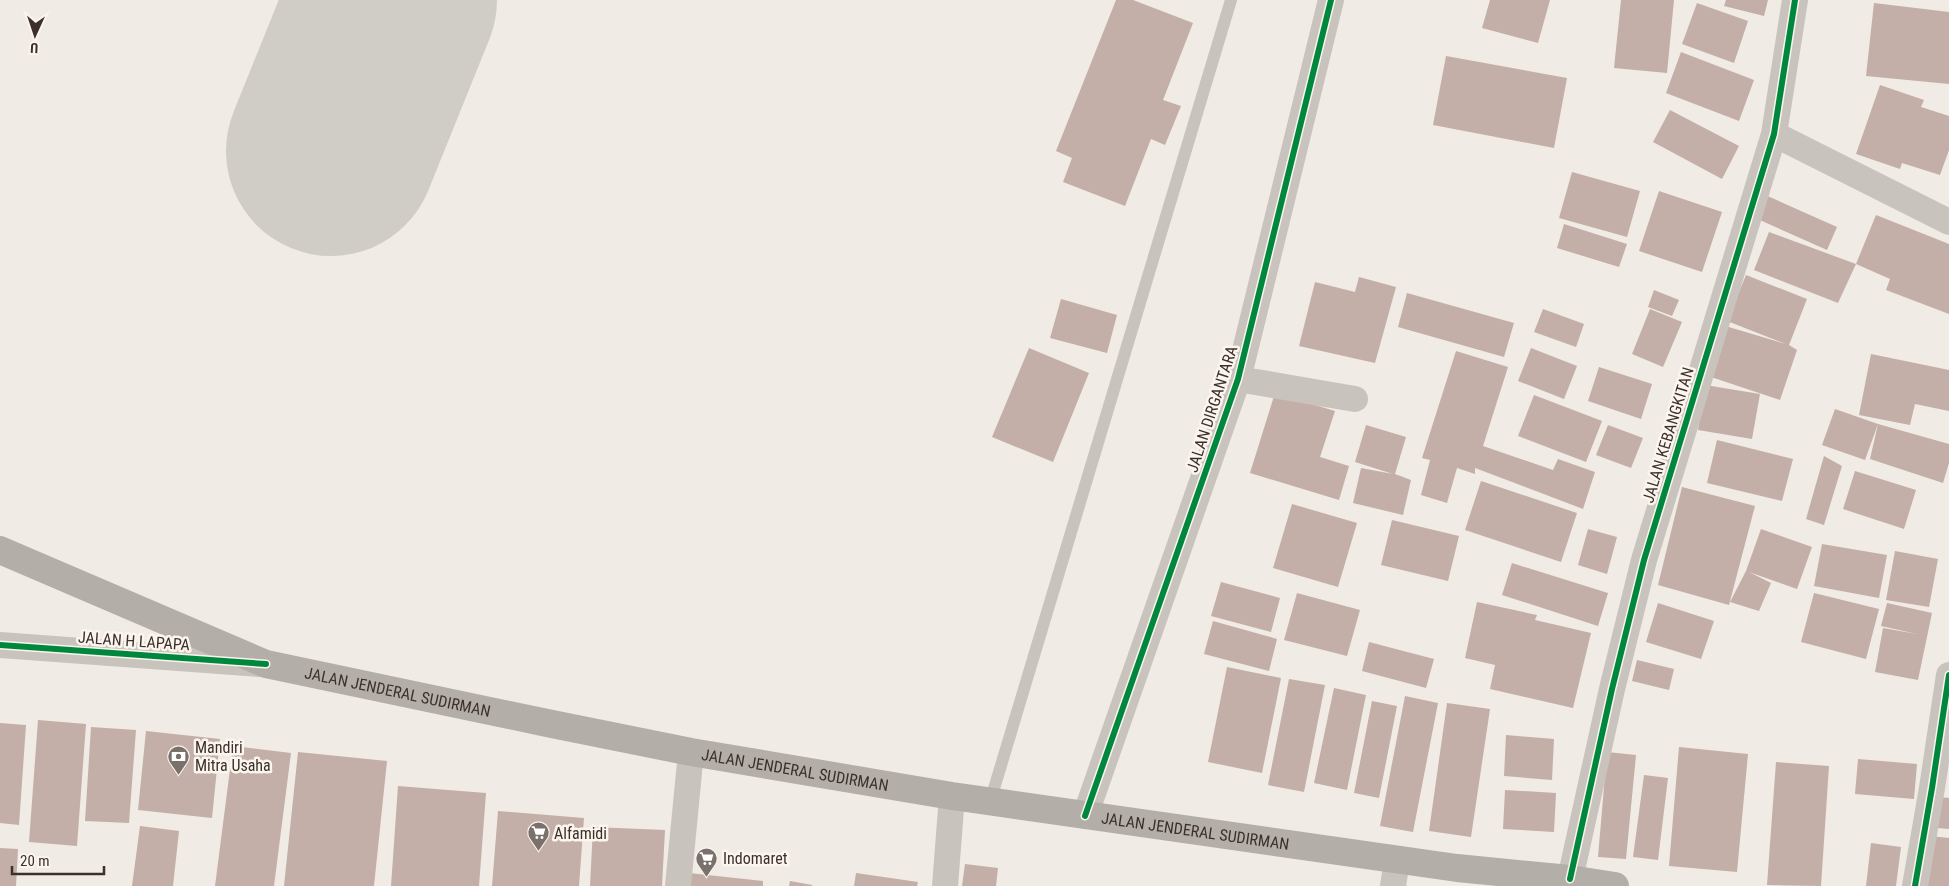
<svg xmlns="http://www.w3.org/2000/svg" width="1949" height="886" viewBox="0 0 1949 886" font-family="'Roboto Condensed',sans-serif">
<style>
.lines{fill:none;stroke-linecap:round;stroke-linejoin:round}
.runway{stroke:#d0ccc6;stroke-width:210}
.building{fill:#c3afa7}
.service{stroke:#c9c3be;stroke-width:12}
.minor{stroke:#c9c3be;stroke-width:26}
.trunk{stroke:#b4aea8;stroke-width:28}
.cycleway-casing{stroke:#fbf5ee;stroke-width:9}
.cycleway{stroke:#00873e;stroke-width:6}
.labels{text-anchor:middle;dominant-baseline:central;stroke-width:5;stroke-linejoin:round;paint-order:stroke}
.street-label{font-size:16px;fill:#3b302b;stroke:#fbf5ee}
.poi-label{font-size:16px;fill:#3b302b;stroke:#fbf5ee;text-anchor:start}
</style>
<rect width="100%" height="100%" fill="#f0ebe5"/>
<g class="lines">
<!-- runway -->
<path class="runway" d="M 331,151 L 392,0"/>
</g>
<!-- building -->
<path class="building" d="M 1116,0 L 1133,0 L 1193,23 L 1163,100 L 1181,106 L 1165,145 L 1151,139 L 1125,206 L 1063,182 L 1072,158 L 1056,151 Z
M 1490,0 L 1550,0 L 1538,43 L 1482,28 Z
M 1621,0 L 1674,0 L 1667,73 L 1614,68 Z
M 1726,0 L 1768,0 L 1764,16 L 1724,6 Z
M 1697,3 L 1748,21 L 1734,63 L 1682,44 Z
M 1874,3 L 1949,12 L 1949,84 L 1866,76 Z
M 1681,52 L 1754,80 L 1739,121 L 1666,93 Z
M 1446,56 L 1567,78 L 1554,148 L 1433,125 Z
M 1880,85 L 1924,100 L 1921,107 L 1949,116 L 1949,150 L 1940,175 L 1902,163 L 1900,169 L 1856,154 Z
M 1670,110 L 1739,146 L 1722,179 L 1653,142 Z
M 1572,172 L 1640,191 L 1627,237 L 1559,218 Z
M 1659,191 L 1722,212 L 1702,272 L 1639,251 Z
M 1763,194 L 1837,227 L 1827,250 L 1753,217 Z
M 1876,215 L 1949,244 L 1949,314 L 1886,290 L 1890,279 L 1856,264 Z
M 1564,224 L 1627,244 L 1619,267 L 1557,248 Z
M 1769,232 L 1856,264 L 1838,303 L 1754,270 Z
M 1746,275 L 1807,299 L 1789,345 L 1797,350 L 1780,400 L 1705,375 L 1722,325 L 1786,344 L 1727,321 Z
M 1359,277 L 1396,287 L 1375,363 L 1299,346 L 1315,282 L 1355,292 Z
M 1654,290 L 1679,300 L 1672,316 L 1648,307 Z
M 1407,293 L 1514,323 L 1504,357 L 1398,327 Z
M 1061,299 L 1117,315 L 1107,353 L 1050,338 Z
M 1543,309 L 1584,324 L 1576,347 L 1534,332 Z
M 1650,309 L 1682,322 L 1663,367 L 1632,354 Z
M 1029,348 L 1089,373 L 1053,462 L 992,437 Z
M 1531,348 L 1577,366 L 1564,399 L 1518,381 Z
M 1456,351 L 1508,367 L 1483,446 L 1553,470 L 1558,459 L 1595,472 L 1583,509 L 1475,468 L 1475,474 L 1457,468 L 1447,503 L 1421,495 L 1430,460 L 1422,458 Z
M 1871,354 L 1949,370 L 1949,411 L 1915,404 L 1910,425 L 1859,415 Z
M 1599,367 L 1652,384 L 1641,419 L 1588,401 Z
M 1705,385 L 1760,394 L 1752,439 L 1698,430 Z
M 1275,393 L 1335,411 L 1320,457 L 1349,466 L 1339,500 L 1250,473 Z
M 1534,395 L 1602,421 L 1586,462 L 1518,436 Z
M 1835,409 L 1878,424 L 1865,460 L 1822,445 Z
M 1878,424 L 1949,444 L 1949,463 L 1943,483 L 1870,459 Z
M 1366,425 L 1406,437 L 1395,474 L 1411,480 L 1403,515 L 1353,503 L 1361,468 L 1393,474 L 1355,462 Z
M 1608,425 L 1643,438 L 1631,468 L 1596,455 Z
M 1717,440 L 1793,459 L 1782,501 L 1707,483 Z
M 1824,456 L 1842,466 L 1824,525 L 1806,519 Z
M 1855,471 L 1916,490 L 1904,529 L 1843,509 Z
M 1481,481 L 1577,513 L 1561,562 L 1465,530 Z
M 1682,487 L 1755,506 L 1729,605 L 1658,585 Z
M 1292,504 L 1357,523 L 1338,587 L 1273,568 Z
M 1392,520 L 1459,536 L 1448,581 L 1381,565 Z
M 1588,529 L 1617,537 L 1607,574 L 1578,565 Z
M 1761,529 L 1812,547 L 1797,589 L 1749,572 L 1771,583 L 1759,611 L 1730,602 L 1746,571 Z
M 1822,544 L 1887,555 L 1879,598 L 1814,586 Z
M 1895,551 L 1938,559 L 1929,607 L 1886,600 Z
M 1512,563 L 1608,593 L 1598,626 L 1502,595 Z
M 1221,582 L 1280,598 L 1271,632 L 1211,616 Z
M 1297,593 L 1360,610 L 1347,656 L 1284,640 Z
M 1814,593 L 1879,609 L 1866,659 L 1801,642 Z
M 1477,602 L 1537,615 L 1535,620 L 1591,633 L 1573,708 L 1490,689 L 1495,665 L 1465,658 Z
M 1658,603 L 1714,621 L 1701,659 L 1646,642 Z
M 1887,603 L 1932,613 L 1918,680 L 1875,672 L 1883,628 L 1917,634 L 1881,626 Z
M 1213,621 L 1277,639 L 1269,671 L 1204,654 Z
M 1369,642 L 1434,659 L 1426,688 L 1362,671 Z
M 1637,660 L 1674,669 L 1669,690 L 1632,681 Z
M 1227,667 L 1281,678 L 1262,773 L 1208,762 Z
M 1289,679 L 1325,685 L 1304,792 L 1268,785 Z
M 1334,688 L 1366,695 L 1347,790 L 1314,783 Z
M 1405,696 L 1438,703 L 1413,832 L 1380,826 Z
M 1372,701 L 1397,706 L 1379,798 L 1354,793 Z
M 1447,703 L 1490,709 L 1471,837 L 1429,831 Z
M 38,720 L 86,724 L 77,846 L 29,842 Z
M 0,723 L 26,725 L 19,825 L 0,823 Z
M 91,727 L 136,730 L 129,823 L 85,821 Z
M 146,731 L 220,739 L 212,818 L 138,810 Z
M 1506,735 L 1554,739 L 1552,780 L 1504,776 Z
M 233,746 L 291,753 L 274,886 L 215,886 Z
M 1679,747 L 1748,754 L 1737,872 L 1669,866 Z
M 298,752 L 387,761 L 374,886 L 284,886 Z
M 1607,752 L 1636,755 L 1626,859 L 1598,857 Z
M 1858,759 L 1917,764 L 1914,799 L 1855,794 Z
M 1776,762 L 1829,766 L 1821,886 L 1767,885 Z
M 1644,775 L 1668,778 L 1658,860 L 1633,857 Z
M 398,786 L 486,793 L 479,886 L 391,886 Z
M 1505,790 L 1556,793 L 1554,832 L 1503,829 Z
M 1940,797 L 1949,798 L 1949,829 L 1937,828 Z
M 498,811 L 584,818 L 579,886 L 492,886 Z
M 140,826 L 179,831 L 173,886 L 132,886 Z
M 593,827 L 665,830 L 662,886 L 590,886 Z
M 1930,836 L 1949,838 L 1949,886 L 1925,886 Z
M 1871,843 L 1901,847 L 1896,886 L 1866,886 Z
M 0,848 L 18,849 L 16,886 L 0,886 Z
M 965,864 L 998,868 L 996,886 L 962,886 Z
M 689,873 L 763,881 L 763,886 L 688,886 Z
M 856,873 L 918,882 L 917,886 L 854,886 Z
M 790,881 L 812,885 L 812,886 L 789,886 Z"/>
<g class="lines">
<!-- service -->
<path class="service" d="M 990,802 L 1231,0"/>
<!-- minor -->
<path class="minor" d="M 1774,134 L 1949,222
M 1238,379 L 1355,399
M 0,645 L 259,664
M 1085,816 L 1238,379 L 1331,0
M 1570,879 L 1612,689 L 1644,560 L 1774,134 L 1795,0
M 678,886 L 691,752
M 945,886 L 952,796
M 1393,886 L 1397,860
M 1915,886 L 1932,788 L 1949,675"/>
<!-- trunk -->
<path class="trunk" id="s1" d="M 0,550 L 266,664 L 552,724 L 691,752 L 952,796 L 1457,868 L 1570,879 L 1615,886"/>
<defs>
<path id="cycleway" d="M 0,645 L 266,664
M 1085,816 L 1238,379 L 1331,0
M 1570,879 L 1612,689 L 1644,560 L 1774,134 L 1795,0
M 1915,886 L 1932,788 L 1949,675"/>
</defs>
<!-- cycleway casing -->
<use href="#cycleway" class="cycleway-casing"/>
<!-- cycleway -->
<use href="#cycleway" class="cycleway"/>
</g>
<!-- icons -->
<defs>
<symbol id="bank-pin" viewBox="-11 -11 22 30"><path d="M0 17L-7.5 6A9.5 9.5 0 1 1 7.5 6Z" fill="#7a716c" stroke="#fbf5ee"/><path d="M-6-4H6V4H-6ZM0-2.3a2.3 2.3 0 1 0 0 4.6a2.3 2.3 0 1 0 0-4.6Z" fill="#fff"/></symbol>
<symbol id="supermarket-pin" viewBox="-11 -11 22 30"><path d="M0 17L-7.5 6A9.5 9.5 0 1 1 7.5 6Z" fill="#7a716c" stroke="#fbf5ee"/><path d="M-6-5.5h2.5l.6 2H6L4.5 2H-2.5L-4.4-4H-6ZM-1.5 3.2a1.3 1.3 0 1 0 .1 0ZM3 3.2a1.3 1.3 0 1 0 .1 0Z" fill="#fff"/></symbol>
</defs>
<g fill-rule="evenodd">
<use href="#bank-pin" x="166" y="744" width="25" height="34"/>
<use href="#supermarket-pin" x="526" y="820" width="25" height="34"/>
<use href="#supermarket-pin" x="694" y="846" width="25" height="34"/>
</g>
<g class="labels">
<!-- street labels -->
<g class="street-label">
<text transform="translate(1212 409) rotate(-72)">JALAN DIRGANTARA</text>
<text transform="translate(1668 435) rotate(-73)">JALAN KEBANGKITAN</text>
<text transform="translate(134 641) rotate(4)">JALAN H LAPAPA</text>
<text stroke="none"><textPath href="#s1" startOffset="424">JALAN JENDERAL SUDIRMAN</textPath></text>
<text stroke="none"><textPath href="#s1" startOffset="829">JALAN JENDERAL SUDIRMAN</textPath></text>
<text stroke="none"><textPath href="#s1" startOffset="1234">JALAN JENDERAL SUDIRMAN</textPath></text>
</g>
<!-- poi labels -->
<g class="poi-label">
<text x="195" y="747">Mandiri<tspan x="195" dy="18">Mitra Usaha</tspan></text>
<text x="554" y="833">Alfamidi</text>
<text x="723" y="858">Indomaret</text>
</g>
</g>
<!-- north arrow -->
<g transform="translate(35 35) rotate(183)" stroke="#fbf5ee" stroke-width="4" paint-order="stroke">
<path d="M0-4L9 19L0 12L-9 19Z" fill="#3b302b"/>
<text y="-8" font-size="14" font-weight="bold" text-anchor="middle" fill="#3b302b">U</text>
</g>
<!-- scale -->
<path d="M12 866v8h92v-8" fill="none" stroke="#3b302b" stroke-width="2.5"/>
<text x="20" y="866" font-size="15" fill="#3b302b" stroke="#fbf5ee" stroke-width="4" paint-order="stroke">20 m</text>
</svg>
